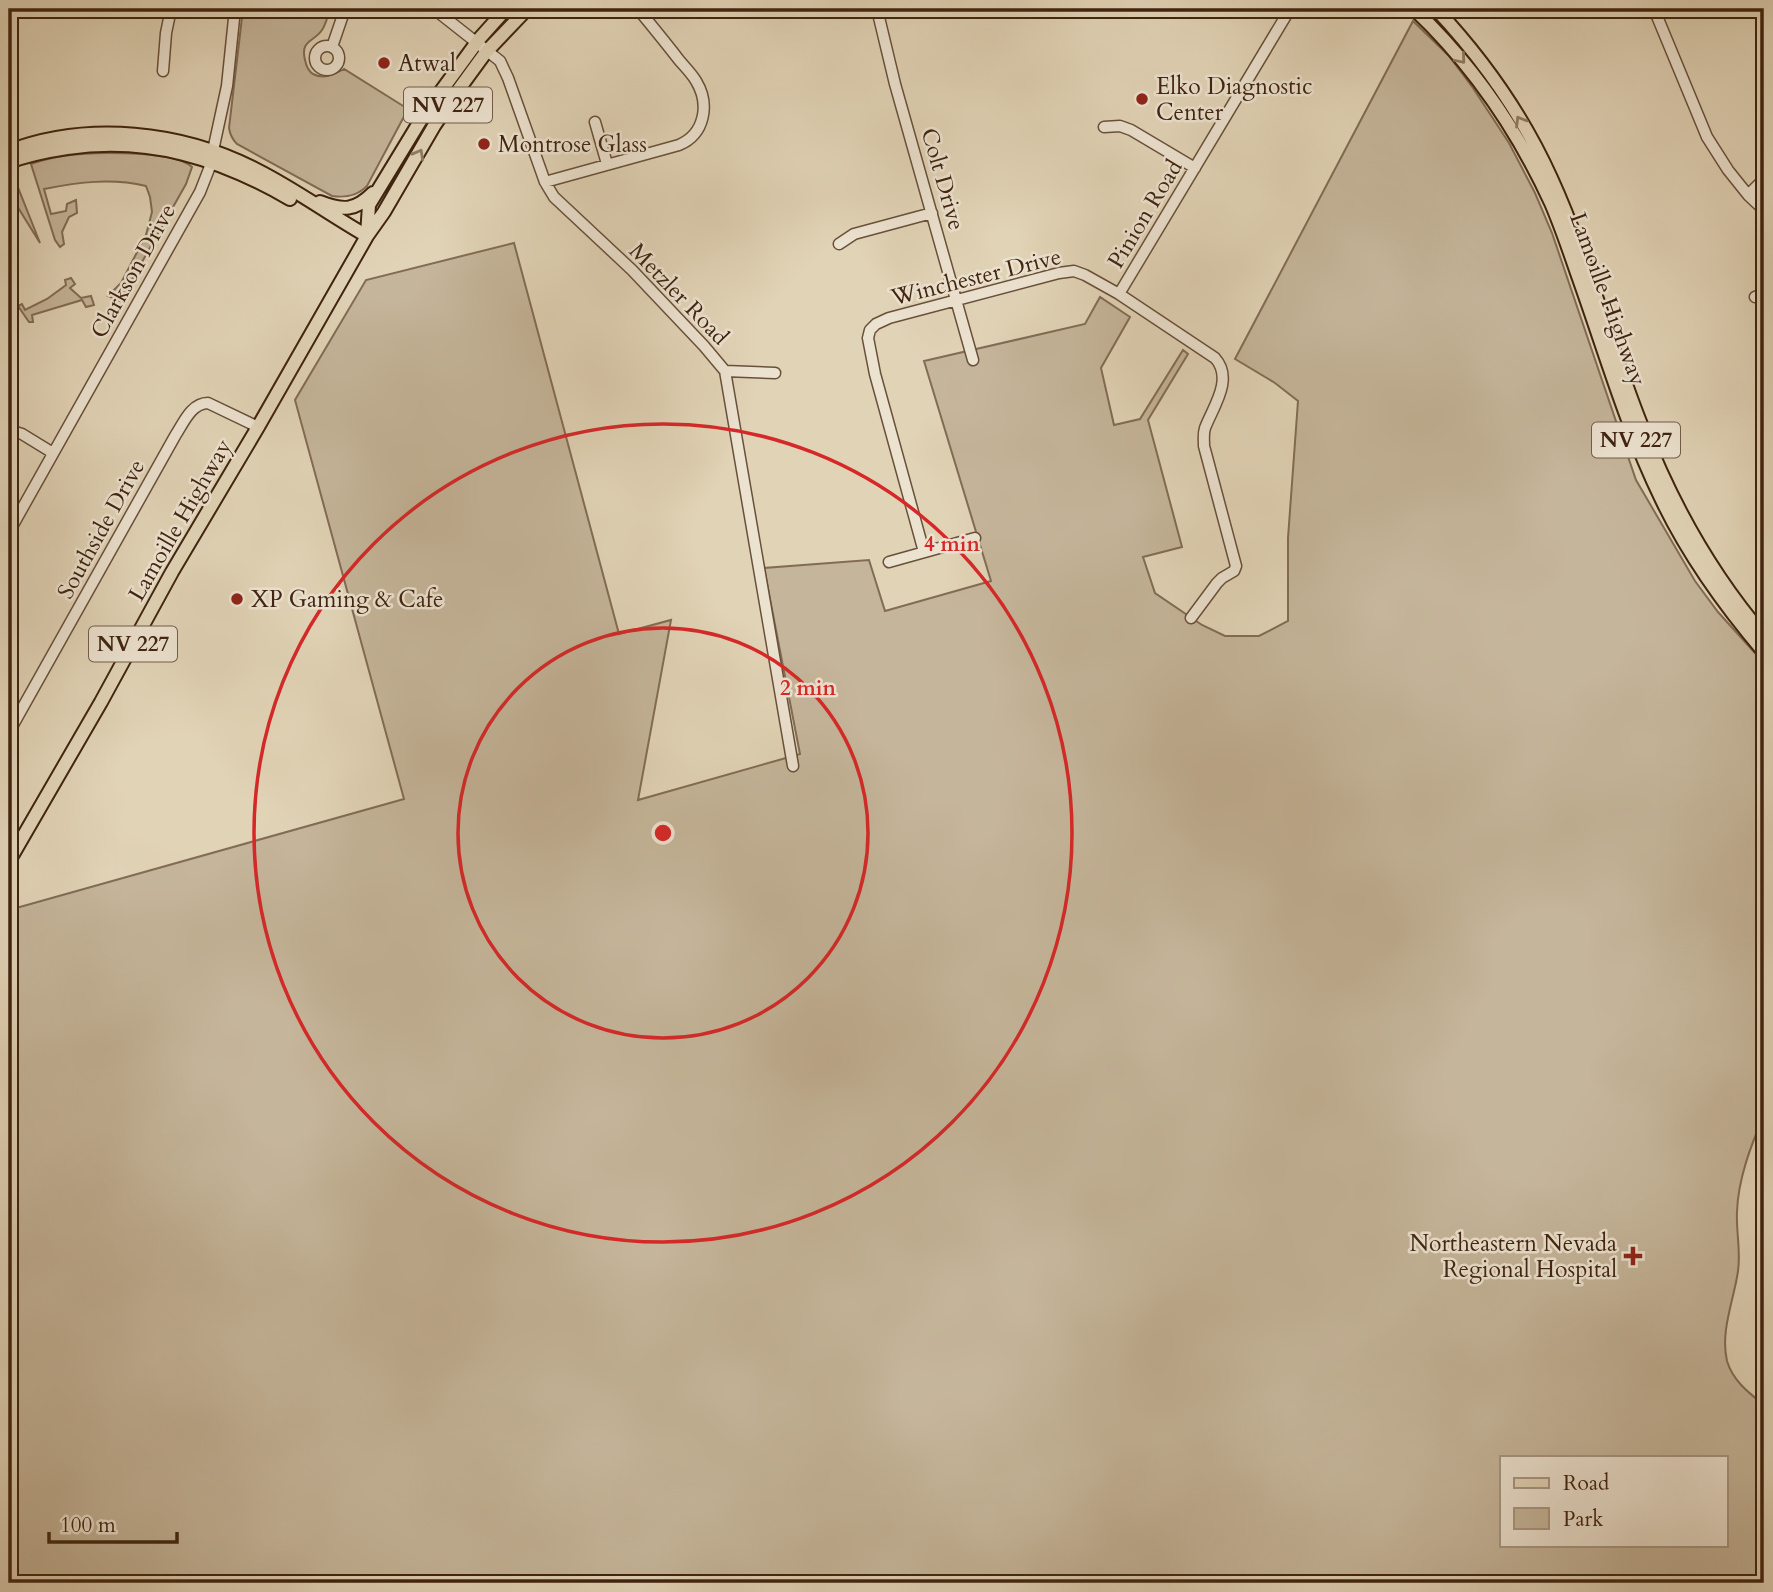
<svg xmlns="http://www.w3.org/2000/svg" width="1773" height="1592" viewBox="0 0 1773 1592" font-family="Cardo,serif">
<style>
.green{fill:#c5b59a;stroke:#826c55;stroke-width:2;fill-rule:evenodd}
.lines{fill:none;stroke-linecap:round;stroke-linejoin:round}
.minor-casing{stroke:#68503a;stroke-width:13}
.major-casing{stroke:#3f2410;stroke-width:16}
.minor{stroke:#ece2d0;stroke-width:10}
.major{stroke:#e1d3b6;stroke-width:12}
.oneway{stroke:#907c63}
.ring{fill:none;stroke:#d62828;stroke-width:3.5}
.poi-dot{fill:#8f2418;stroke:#ece2d0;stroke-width:2.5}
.labels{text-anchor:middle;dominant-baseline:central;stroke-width:5;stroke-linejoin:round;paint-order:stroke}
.shield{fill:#ece2d0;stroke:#735d4a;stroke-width:2}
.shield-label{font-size:21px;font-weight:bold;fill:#3f2410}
.poi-label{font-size:23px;fill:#3f2410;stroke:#ece2d0;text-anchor:start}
.street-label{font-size:23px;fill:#3f2410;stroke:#ece2d0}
.centre{fill:#d62828;stroke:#ece2d0;stroke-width:3.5}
.ring-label{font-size:21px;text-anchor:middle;font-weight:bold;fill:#d62828;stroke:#ece2d0;stroke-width:5;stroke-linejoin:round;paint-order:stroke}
</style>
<rect width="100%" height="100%" fill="#e1d3b6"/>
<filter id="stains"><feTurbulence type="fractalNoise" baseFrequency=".00286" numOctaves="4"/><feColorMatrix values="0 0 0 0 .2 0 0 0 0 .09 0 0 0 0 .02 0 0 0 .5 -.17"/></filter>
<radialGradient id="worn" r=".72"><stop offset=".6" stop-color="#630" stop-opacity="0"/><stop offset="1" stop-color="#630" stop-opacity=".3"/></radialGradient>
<!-- green -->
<path class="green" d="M 243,9 L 330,9 C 328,15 326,24 322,30 C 314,42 300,40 305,60 C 306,65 308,71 313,74 C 324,80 335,74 344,69 L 408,109 L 367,186 C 357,196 346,198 332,196 L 237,144 C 232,139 230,135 229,128 Z
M 1413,21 L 1449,56 L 1473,88 L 1509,143 L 1535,193 L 1552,233 L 1636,480 L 1695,581 L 1718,612 L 1764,663 L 1764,1115 C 1751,1145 1738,1179 1737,1212 C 1736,1232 1741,1251 1738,1271 C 1734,1300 1720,1331 1727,1361 C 1733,1381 1749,1393 1764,1405 L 1764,1583 L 9,1583 L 9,910 L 404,799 L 295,400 L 366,280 L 514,243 L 619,634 L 671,620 L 638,800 L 800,754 L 764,568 L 869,560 L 885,611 L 991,581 L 924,361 L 1085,324 L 1100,297 L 1130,317 L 1101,368 L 1114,425 L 1140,419 L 1183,350 L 1188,354 L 1148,420 L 1182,547 L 1143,557 L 1155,593 L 1202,625 L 1225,636 L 1259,636 L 1288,621 L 1288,538 L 1298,401 L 1275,383 L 1235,359 ZM 1502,1457 L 1726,1457 L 1726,1545 L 1502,1545 Z
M 108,153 C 128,153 178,154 192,167 L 186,184 L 120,301 L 108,296 L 121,283 L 146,235 L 152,212 L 150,197 L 146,186 C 112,178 79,182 44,189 L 51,214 L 66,211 L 67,204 L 76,200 L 77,213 L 69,217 L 62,232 L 64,244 L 60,247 L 55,240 L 31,164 C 55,155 82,153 108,153 Z
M 9,174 L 13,176 L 15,180 L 40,243 L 17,206 L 12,202 L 9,203 Z
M 71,278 L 75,284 L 70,288 L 81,298 L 91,296 L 94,305 L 86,307 L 82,300 L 32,315 L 33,322 L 29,322 L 18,306 L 22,304 L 25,310 L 47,299 L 66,285 L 65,280 Z"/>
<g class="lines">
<defs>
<path id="minor" d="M 199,9 L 235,13
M 434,9 L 500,61 L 508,78 L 545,182 L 554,197 L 632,270 L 704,346 L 725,371 L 793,766
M 877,9 L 895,84 L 973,360
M 1654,9 L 1707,137 L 1728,170 L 1748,195 L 1764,210
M315 58a12 12 0 1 1 24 0a12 12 0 1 1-24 0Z
M 332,47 L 345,9
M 163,71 L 166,33 L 171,9
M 595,122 L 607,164
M 1104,127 L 1120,126 L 1131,130 L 1195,168
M 9,138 L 15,155
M 545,182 L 679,145 C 705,134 710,104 696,81 C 692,74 685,67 679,60 C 666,43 652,26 638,9
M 1748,195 L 1764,179
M 839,244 L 854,234 L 932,213
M 1119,294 L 1290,9
M 1755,297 L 1764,294
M 725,371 L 775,373
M 9,430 L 22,434 L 53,453
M 9,532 L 200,192 L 209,169 L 227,86 L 235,9
M 924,552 L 875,374 L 868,338 L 870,330 L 876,324 L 889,318 L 1059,273 L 1074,271 L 1085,275 L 1119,294 L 1215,358 C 1234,379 1213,407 1205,428 C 1203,434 1204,439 1204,446 L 1236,566 L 1234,571 L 1222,578 L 1217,583 L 1191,618
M 889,562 L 975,538
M 9,732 L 175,436 C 183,424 191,403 208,403 L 258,427"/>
<path id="major" d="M 1414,9 C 1472,64 1518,131 1551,203 C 1561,226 1569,250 1577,273 C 1604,348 1626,426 1661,498 C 1687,553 1724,605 1764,652
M 1436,9 C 1482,58 1523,116 1551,178 C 1588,259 1609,345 1642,427 C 1671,502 1711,574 1764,636
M 9,151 C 88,121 182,131 257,170 C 295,189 330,215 367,236
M 9,162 C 27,155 47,151 67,148 C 149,136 219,158 290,199
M 320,202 C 343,211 355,211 373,193
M 367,235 L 369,205 L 425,113 L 480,38 L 506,9
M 9,861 L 101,702 L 172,572 L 258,427 L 367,236 L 384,212 L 434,126 L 459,89 L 486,52 L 527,9"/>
</defs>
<!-- minor casing -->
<use href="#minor" class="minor-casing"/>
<!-- major casing -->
<use href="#major" class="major-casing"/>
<!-- minor -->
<use href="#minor" class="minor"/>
<!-- major -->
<use href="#major" class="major"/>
</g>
<!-- one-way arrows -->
<defs><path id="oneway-chevron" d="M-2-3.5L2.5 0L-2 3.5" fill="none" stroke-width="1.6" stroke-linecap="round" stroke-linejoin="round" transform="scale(1.75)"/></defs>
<g class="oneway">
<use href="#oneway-chevron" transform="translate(1461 59) rotate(50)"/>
<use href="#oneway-chevron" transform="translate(1520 121) rotate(-121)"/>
<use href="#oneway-chevron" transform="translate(419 154) rotate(-61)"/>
</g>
<!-- distance rings -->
<g class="ring">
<circle cx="663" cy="833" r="205"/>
<circle cx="663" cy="833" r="409"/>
</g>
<!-- markers -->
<g class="poi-dot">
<circle cx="384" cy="63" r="7"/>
<circle cx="1142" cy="99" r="7"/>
<circle cx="484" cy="144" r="7"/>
<circle cx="237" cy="599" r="7"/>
<path d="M1629.5 1245.5h7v7h7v7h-7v7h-7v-7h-7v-7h7z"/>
</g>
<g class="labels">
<!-- shield labels -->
<g class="shield">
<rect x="404" y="87.5" width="88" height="35" rx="5"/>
<rect x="1592" y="422.5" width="88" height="35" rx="5"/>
<rect x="89" y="626.5" width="88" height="35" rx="5"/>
</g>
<g class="shield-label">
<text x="448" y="105">NV 227</text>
<text x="1636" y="440">NV 227</text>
<text x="133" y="644">NV 227</text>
</g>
<!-- poi labels -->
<g class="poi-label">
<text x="398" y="63">Atwal</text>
<text x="1156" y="86">Elko Diagnostic<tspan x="1156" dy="26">Center</tspan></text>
<text x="498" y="144">Montrose Glass</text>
<text x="251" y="599">XP Gaming &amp; Cafe</text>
<text x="1617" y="1243" text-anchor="end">Northeastern Nevada<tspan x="1617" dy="26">Regional Hospital</tspan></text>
</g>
<!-- street labels -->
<g class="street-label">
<text transform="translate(943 179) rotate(74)">Colt Drive</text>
<text transform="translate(1145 214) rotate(-59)">Pinion Road</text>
<text transform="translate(133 271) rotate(-61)">Clarkson Drive</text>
<text transform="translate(976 277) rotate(-14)">Winchester Drive</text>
<text transform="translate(679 294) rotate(46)">Metzler Road</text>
<text transform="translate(1608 299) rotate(70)">Lamoille Highway</text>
<text transform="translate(180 520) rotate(-60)">Lamoille Highway</text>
<text transform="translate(101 529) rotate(-61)">Southside Drive</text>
</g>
</g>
<circle cx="663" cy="833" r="10" class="centre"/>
<g class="ring-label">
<text x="952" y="551">4 min</text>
<text x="808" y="695">2 min</text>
</g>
<!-- margin -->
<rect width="1773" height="1592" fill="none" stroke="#e1d3b6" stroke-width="35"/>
<rect x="10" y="10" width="1752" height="1571" fill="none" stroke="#3f2410" stroke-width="3.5"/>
<rect x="18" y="18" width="1738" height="1557" fill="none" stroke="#3f2410" stroke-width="2"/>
<!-- legend -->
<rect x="1500" y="1456" width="228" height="91" fill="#ece2d0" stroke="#a79683" stroke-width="2"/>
<rect x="1514" y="1478" width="35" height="10" fill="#e1d3b6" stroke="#a79683" stroke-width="2"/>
<text x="1563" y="1490" font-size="21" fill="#3f2410">Road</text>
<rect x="1514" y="1508" width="35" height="21" fill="#c5b59a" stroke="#a79683" stroke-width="2"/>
<text x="1563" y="1526" font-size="21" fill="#3f2410">Park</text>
<!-- scale -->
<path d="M49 1532v10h128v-10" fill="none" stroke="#3f2410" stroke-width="3.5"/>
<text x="60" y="1532" font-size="21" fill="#3f2410" stroke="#ece2d0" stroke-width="5" paint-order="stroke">100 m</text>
<rect width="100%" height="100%" filter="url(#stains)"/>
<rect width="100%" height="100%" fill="url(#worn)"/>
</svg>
